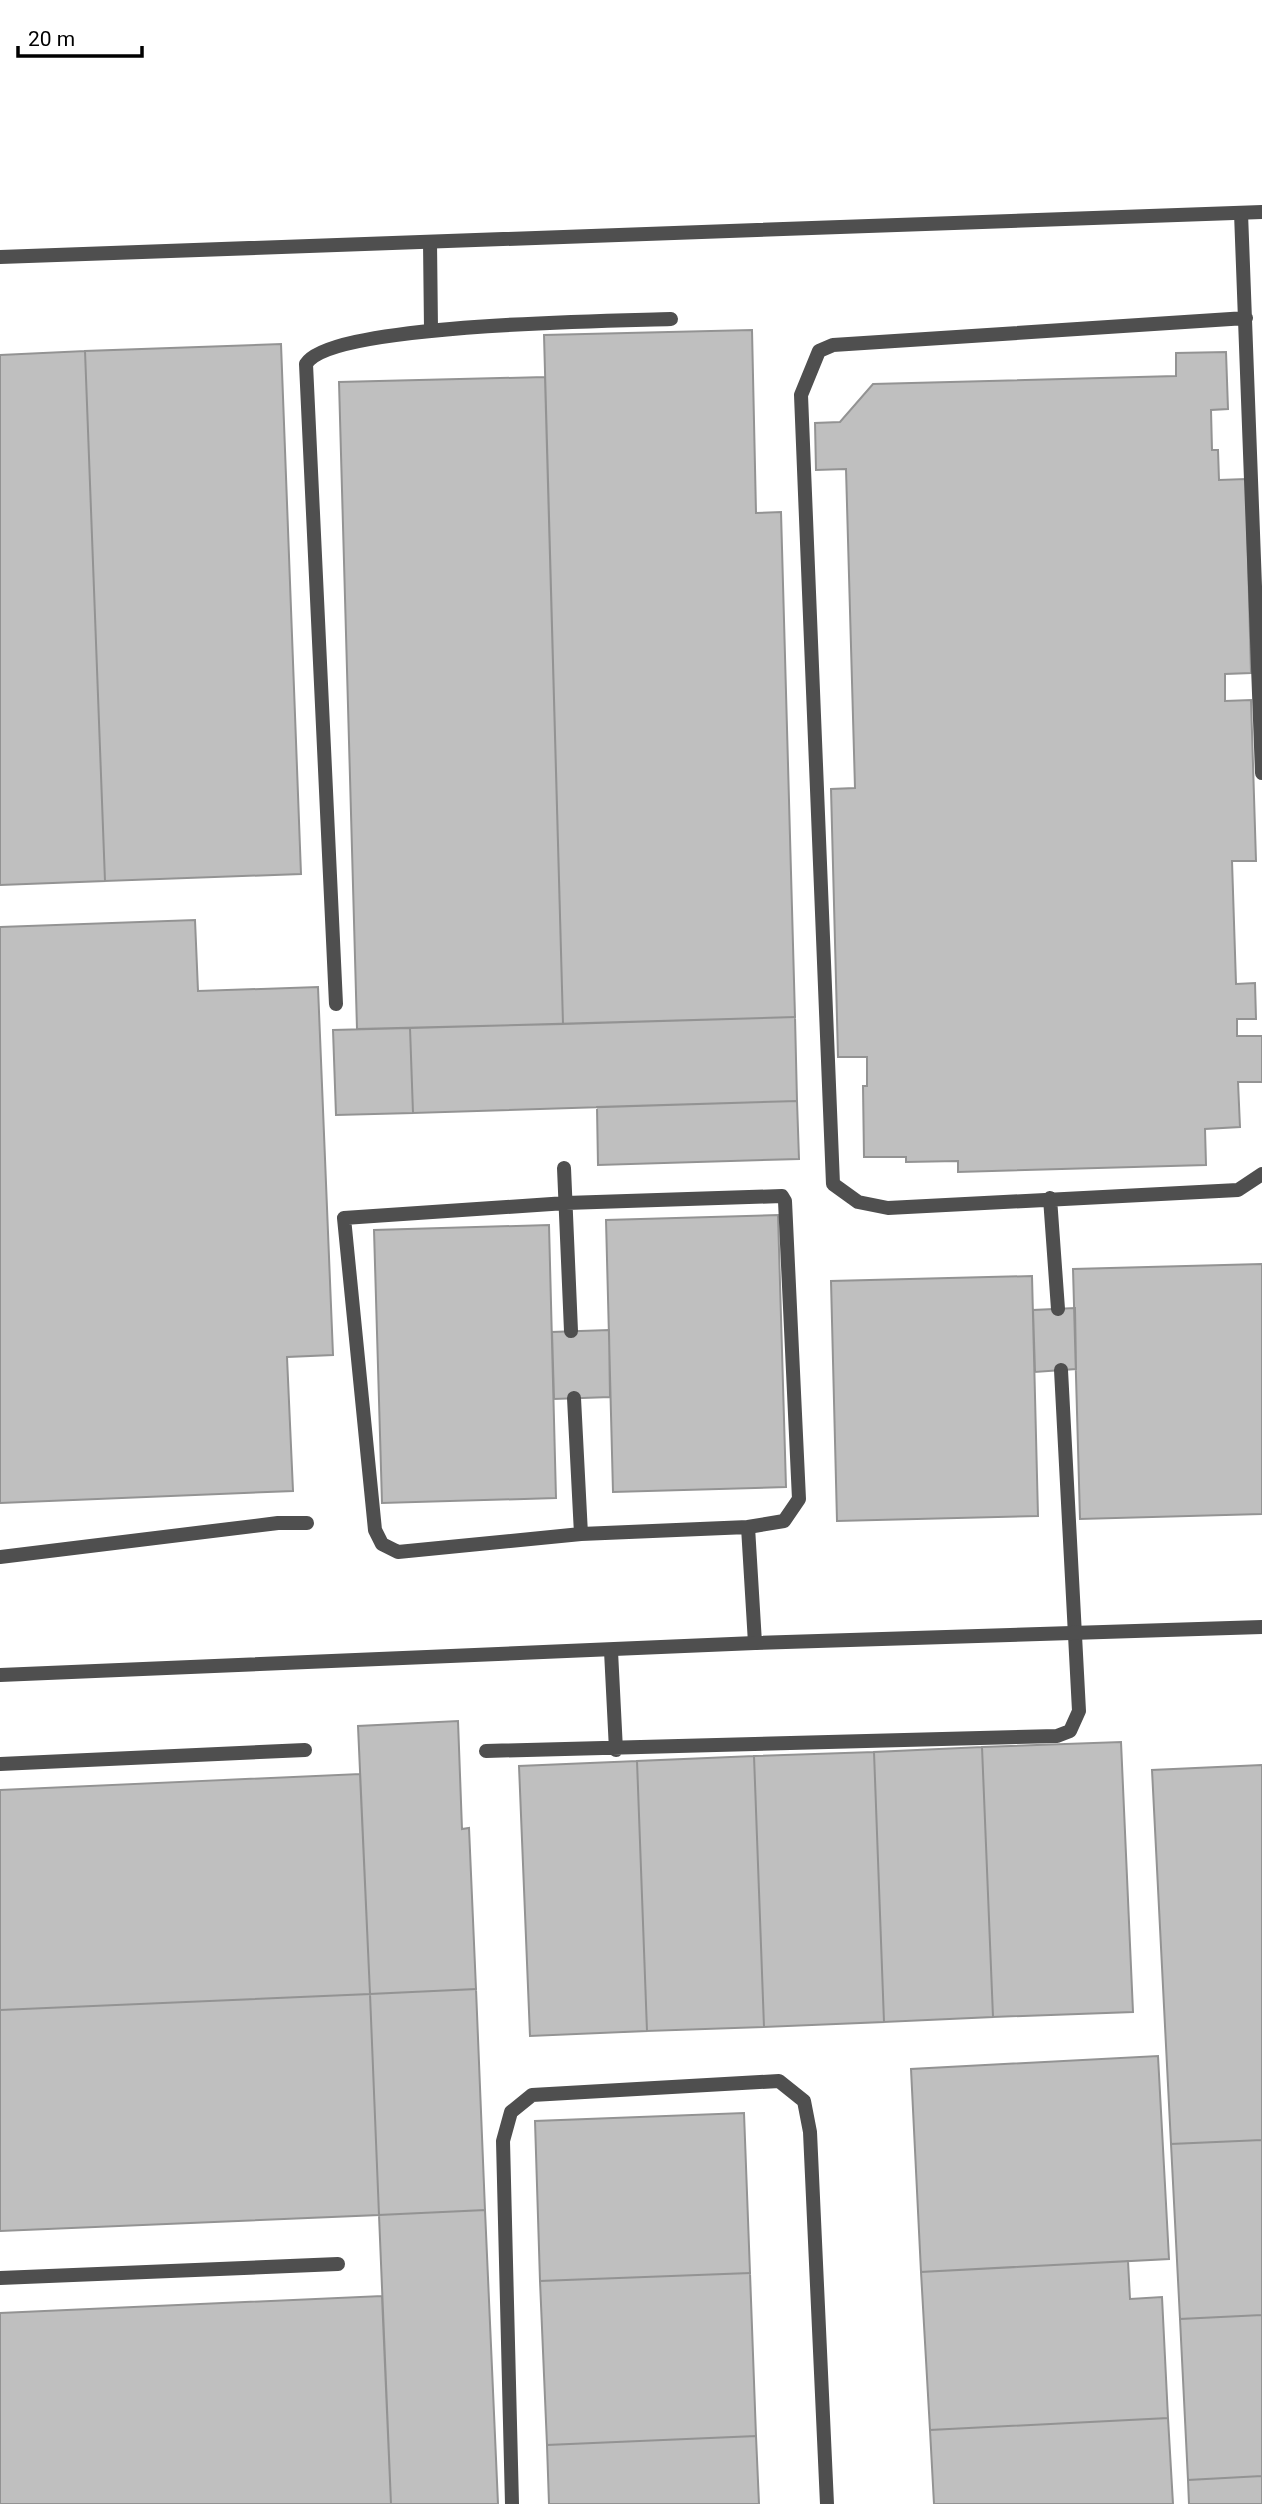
<svg xmlns="http://www.w3.org/2000/svg" width="1262" height="2504" viewBox="0 0 1262 2504" font-family="Roboto,sans-serif">
<style>
.building{fill:#bfbfbf;stroke:#939393;stroke-width:2}
.lines{fill:none;stroke-linecap:round;stroke-linejoin:round}
.lane{stroke:#4f4f4f;stroke-width:14}
.street{stroke:#4f4f4f;stroke-width:14}
</style>
<rect width="100%" height="100%" fill="#fff"/>
<!-- building -->
<path class="building" d="M 752,330 L 756,513 L 781,512 L 795,1017 L 563,1024 L 544,335 Z
M 281,344 L 301,874 L 105,881 L 85,351 Z
M 85,351 L 105,881 L 0,885 L 0,355 Z
M 1226,352 L 1228,409 L 1211,410 L 1212,450 L 1218,450 L 1219,480 L 1246,479 L 1251,673 L 1225,674 L 1225,701 L 1251,700 L 1256,861 L 1232,861 L 1236,984 L 1255,983 L 1256,1019 L 1237,1019 L 1237,1036 L 1262,1036 L 1262,1082 L 1238,1082 L 1240,1127 L 1205,1129 L 1206,1165 L 958,1172 L 958,1161 L 906,1162 L 906,1157 L 864,1157 L 863,1086 L 867,1086 L 867,1057 L 838,1057 L 831,789 L 855,788 L 846,469 L 816,470 L 815,423 L 840,422 L 873,384 L 1176,376 L 1176,353 Z
M 545,377 L 563,1024 L 357,1029 L 339,382 Z
M 195,920 L 198,991 L 318,987 L 333,1355 L 287,1357 L 293,1491 L 0,1503 L 0,927 Z
M 795,1017 L 797,1101 L 413,1113 L 410,1028 Z
M 410,1028 L 413,1113 L 336,1115 L 333,1030 Z
M 797,1101 L 799,1159 L 598,1165 L 597,1107 Z
M 778,1215 L 786,1487 L 613,1492 L 606,1220 Z
M 549,1225 L 556,1498 L 382,1503 L 374,1230 Z
M 1262,1264 L 1262,1514 L 1080,1519 L 1073,1269 Z
M 1032,1276 L 1038,1516 L 837,1521 L 831,1281 Z
M 1075,1308 L 1076,1369 L 1035,1372 L 1033,1310 Z
M 609,1330 L 610,1397 L 554,1399 L 552,1332 Z
M 458,1721 L 462,1829 L 469,1828 L 476,1989 L 370,1994 L 358,1726 Z
M 1121,1742 L 1133,2012 L 993,2017 L 982,1747 Z
M 982,1747 L 993,2017 L 884,2022 L 874,1752 Z
M 874,1752 L 884,2022 L 764,2027 L 754,1756 Z
M 754,1756 L 764,2027 L 647,2031 L 637,1761 Z
M 637,1761 L 647,2031 L 530,2036 L 519,1766 Z
M 1262,1765 L 1262,2140 L 1171,2144 L 1152,1770 Z
M 360,1774 L 370,1994 L 0,2010 L 0,1790 Z
M 476,1989 L 485,2210 L 379,2215 L 370,1994 Z
M 370,1994 L 379,2215 L 0,2231 L 0,2010 Z
M 1158,2056 L 1169,2259 L 921,2272 L 911,2069 Z
M 744,2113 L 750,2273 L 540,2281 L 535,2121 Z
M 1262,2140 L 1262,2315 L 1180,2319 L 1171,2144 Z
M 485,2210 L 498,2504 L 391,2504 L 379,2215 Z
M 1128,2261 L 1130,2299 L 1162,2297 L 1168,2418 L 930,2430 L 921,2272 Z
M 750,2273 L 756,2436 L 547,2445 L 540,2281 Z
M 382,2296 L 391,2504 L 0,2504 L 0,2313 Z
M 1262,2315 L 1262,2476 L 1188,2480 L 1180,2319 Z
M 1168,2418 L 1173,2504 L 934,2504 L 930,2430 Z
M 756,2436 L 759,2504 L 549,2504 L 547,2445 Z
M 1262,2476 L 1262,2504 L 1189,2504 L 1188,2480 Z"/>
<g class="lines">
<!-- lane -->
<path class="lane" d="M 1241,213 L 1262,773
M 430,242 L 431,329
M 1246,318 L 833,345 L 819,351 L 801,395 L 833,1184 L 858,1202 L 888,1208 L 1238,1190 L 1262,1174
M 336,1004 L 306,364 C 331,323 613,321 671,319
M 564,1168 L 571,1331
M 1050,1198 L 1058,1309
M 574,1398 L 581,1534
M 748,1527 L 581,1534 L 398,1552 L 382,1544 L 375,1530 L 344,1218 L 566,1203 L 782,1196 L 785,1201 L 799,1499 L 784,1521 L 748,1527 L 755,1643
M 0,1557 L 278,1523 L 307,1523
M 611,1651 L 616,1750
M 486,1751 L 1057,1736 L 1070,1731 L 1079,1711 L 1061,1370
M 0,1764 L 305,1750
M 0,2278 L 338,2264
M 512,2504 L 503,2141 L 511,2112 L 532,2095 L 779,2081 L 804,2101 L 810,2132 L 827,2504"/>
<!-- street -->
<path class="street" d="M 0,257 L 1262,212
M 0,1675 L 755,1643 L 1262,1627"/>
</g>
<!-- scale -->
<path d="M18 46v10h124v-10" fill="none" stroke="#000000" stroke-width="3.5"/>
<text x="28" y="46" font-size="21" fill="#000000" stroke="#ffffff" stroke-width="5" paint-order="stroke">20 m</text>
</svg>
